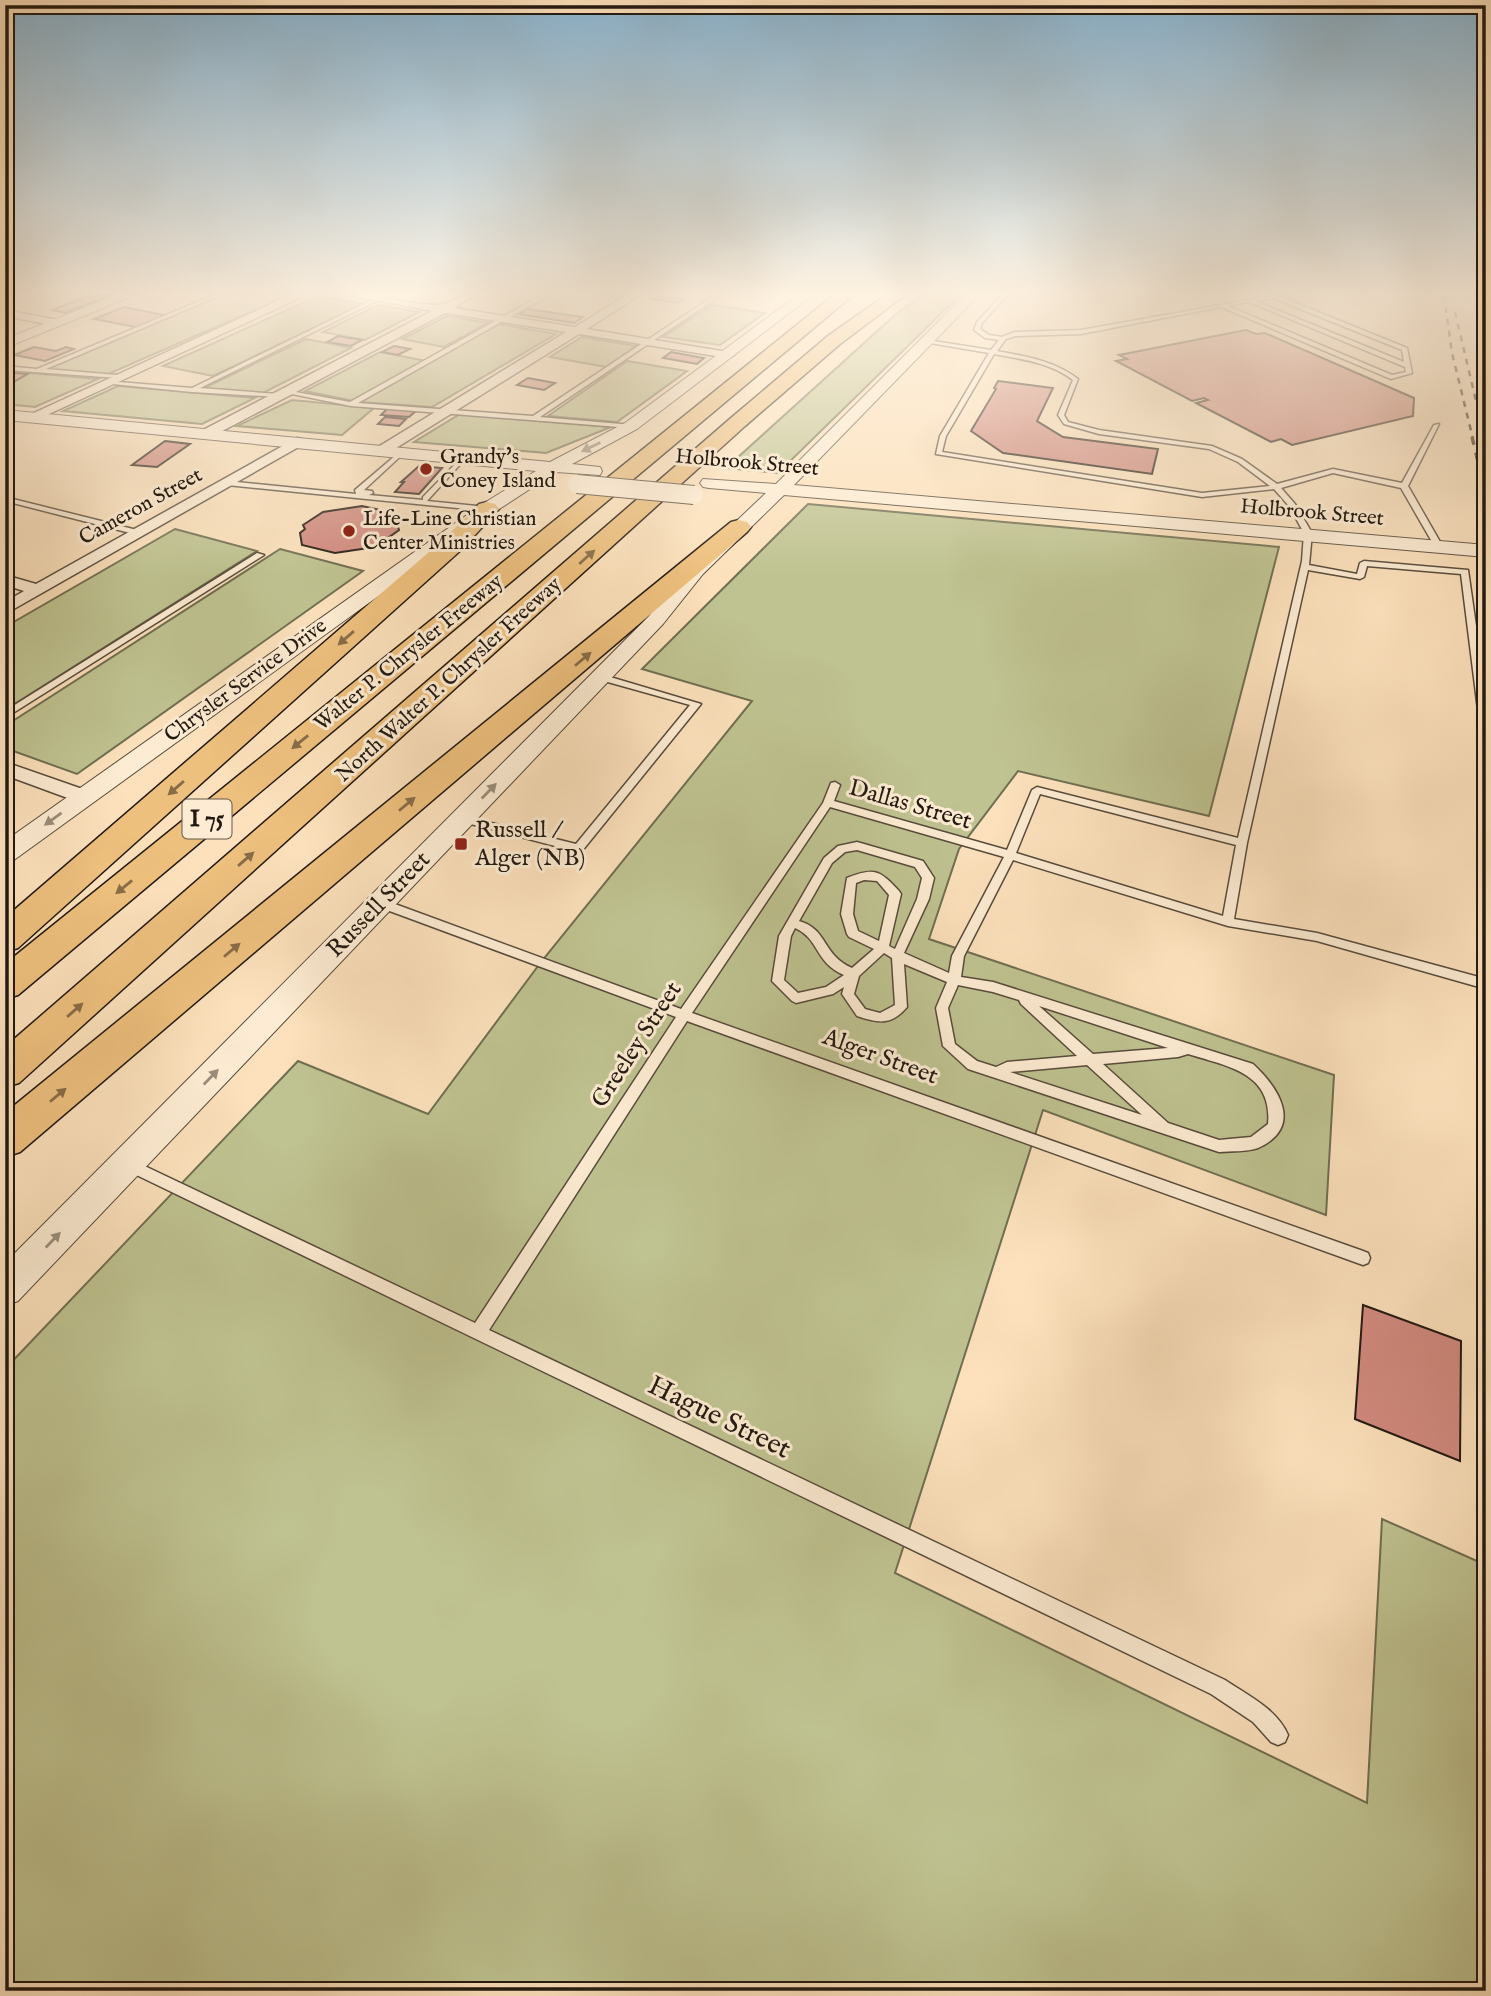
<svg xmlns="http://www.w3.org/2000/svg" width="1491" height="1996" viewBox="0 0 1491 1996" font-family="'IM FELL English',serif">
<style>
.green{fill:#bfc391;stroke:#706e51;stroke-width:2}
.building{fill:#d28a80;stroke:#221911;stroke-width:2}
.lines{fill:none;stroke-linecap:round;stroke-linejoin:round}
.service-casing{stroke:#584b3c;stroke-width:3}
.minor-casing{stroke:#584b3c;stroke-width:3}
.tertiary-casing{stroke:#584b3c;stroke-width:2}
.motorway-casing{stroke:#221911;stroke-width:3}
.service{fill:#fdecd3;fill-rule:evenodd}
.minor{fill:#fdecd3;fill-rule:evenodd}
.tertiary{fill:#fdecd3;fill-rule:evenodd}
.motorway{fill:#eec07e;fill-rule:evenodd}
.rail-far1{stroke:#221911;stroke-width:2.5;stroke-dasharray:6 6;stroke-linecap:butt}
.rail{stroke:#221911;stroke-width:3.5;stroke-dasharray:8 8;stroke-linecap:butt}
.tertiary-bridge-casing{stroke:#584b3c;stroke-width:20;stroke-linecap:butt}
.tertiary-bridge{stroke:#fdecd3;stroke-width:18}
.oneway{fill:#9a8d7c}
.oneway2{fill:#886c48}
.poi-dot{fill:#8f2418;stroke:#fdecd3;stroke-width:2.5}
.labels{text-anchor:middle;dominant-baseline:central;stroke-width:6;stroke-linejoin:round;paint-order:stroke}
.far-poi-label{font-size:21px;fill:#221911;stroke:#fdecd3;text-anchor:start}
.far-street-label{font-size:21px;fill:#221911;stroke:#fdecd3}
.shield{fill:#fdecd3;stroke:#64584b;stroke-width:2}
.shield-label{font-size:23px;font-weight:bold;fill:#221911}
.street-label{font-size:24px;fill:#221911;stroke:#fdecd3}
.poi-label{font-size:24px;fill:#221911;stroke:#fdecd3;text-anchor:start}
.near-street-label{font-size:28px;fill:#221911;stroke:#fdecd3}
</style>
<rect width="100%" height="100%" fill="#fce1bc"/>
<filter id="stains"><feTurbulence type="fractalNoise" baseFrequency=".00286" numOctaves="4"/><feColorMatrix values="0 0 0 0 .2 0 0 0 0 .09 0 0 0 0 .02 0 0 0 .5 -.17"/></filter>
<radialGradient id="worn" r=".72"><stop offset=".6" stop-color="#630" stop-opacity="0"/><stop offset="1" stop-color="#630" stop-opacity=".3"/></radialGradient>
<!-- green -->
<path class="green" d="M 222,295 L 289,295 L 106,375 L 44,370 Z
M 922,295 L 960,295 L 778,473 L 726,468 L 895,315 Z
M 318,296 L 364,304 L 213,376 L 163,366 Z
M 378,305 L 419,312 L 365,340 L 323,332 Z
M 712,305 L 765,313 L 720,345 L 663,337 Z
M 447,316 L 488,323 L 444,347 L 402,339 Z
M 498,324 L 556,334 L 432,407 L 359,402 Z
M 582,337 L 636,346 L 606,367 L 550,357 Z
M 306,339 L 351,348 L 263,393 L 204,388 Z
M 380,352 L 426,361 L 353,401 L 305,391 Z
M 627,361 L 687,371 L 617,422 L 548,416 Z
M 30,373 L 98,379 L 35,407 L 5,404 L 5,387 Z
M 118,386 L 255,398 L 202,424 L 63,411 Z
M 292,400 L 374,408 L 342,435 L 237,426 Z
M 460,414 L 611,427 L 546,453 L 414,442 Z
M 808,504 L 1279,547 L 1209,816 L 1018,771 L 959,849 L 929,939 L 1334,1075 L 1326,1215 L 1043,1110 L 895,1573 L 1367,1803 L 1382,1519 L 1486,1565 L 1486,1991 L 5,1991 L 5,1369 L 298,1061 L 428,1114 L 541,962 L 752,701 L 642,669 Z
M 175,529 L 257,551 L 5,710 L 5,627 Z
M 280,549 L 363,571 L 77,774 L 5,748 L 5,726 Z"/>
<!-- building -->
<path class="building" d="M 91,295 L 112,295 L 65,313 L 52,310 Z
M 659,296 L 684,299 L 678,303 L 653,299 Z
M 124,307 L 169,316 L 140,328 L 94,319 Z
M 527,309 L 583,317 L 574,323 L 518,314 Z
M 1246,330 L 1256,334 L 1265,333 L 1414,398 L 1413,416 L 1292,445 L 1281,439 L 1271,442 L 1196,403 L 1208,400 L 1204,398 L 1192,401 L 1116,361 L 1127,359 L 1119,355 Z
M 338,336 L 362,340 L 351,346 L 327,342 Z
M 394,346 L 410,349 L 398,355 L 382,352 Z
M 34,347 L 56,351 L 66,347 L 74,349 L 45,361 L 14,355 Z
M 671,352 L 704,358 L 697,364 L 663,358 Z
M 5,372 L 27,374 L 5,387 Z
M 528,378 L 555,383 L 544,390 L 517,385 Z
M 998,381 L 1053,388 L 1037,421 L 1063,437 L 1158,449 L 1152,474 L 1003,453 L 971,431 L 996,389 L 994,388 Z
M 388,408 L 416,411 L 409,417 L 381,415 Z
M 385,417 L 406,419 L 399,426 L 378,424 Z
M 165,441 L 190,444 L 157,467 L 132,465 Z
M 419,466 L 442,468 L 419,494 L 395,492 L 404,482 L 401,482 Z
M 362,506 L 394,513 L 399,530 L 375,547 L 335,553 L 302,545 L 300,533 L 305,529 L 303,525 L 323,512 Z
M 1363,1305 L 1461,1341 L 1460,1461 L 1355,1419 Z"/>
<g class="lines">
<defs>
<path id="service" d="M 214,295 L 221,295 L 46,369 L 117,375 L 119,378 L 5,370 L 5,366 L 37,369 Z
M 382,295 L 389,295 L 200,388 L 278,394 L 280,397 L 192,392 L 103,383 L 106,381 L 192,388 Z
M 542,295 L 549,295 L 358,403 L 533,416 L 715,295 L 721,295 L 540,417 L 633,425 L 633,427 L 631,428 L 351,406 L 282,392 L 285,390 L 350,402 Z
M 1002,295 L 1007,295 L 982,323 L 980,329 L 989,335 L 1002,337 L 1015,332 L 1081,330 L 1276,295 L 1407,348 L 1412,373 L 1391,379 L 1221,307 L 1081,334 L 1016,336 L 1006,339 L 997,351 C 1025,356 1055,361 1078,379 L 1064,415 L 1068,422 L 1099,430 L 1212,446 L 1242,459 L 1277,484 L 1333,469 L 1402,483 L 1434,425 L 1439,424 L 1408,486 L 1443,547 L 1442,549 L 1435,547 L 1401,488 L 1333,473 L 1281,488 L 1295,504 L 1312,533 L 1309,565 L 1357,574 L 1360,563 L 1364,561 L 1468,570 L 1486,696 L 1486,737 L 1481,734 L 1461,574 L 1367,566 L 1364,577 L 1360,579 L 1308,570 L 1247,843 L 1234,919 L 1317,933 L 1486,979 L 1486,989 L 1317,941 L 1228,926 L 1013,860 L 964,956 L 961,977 L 993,982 L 1253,1064 C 1279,1088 1304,1127 1258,1148 C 1247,1152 1231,1151 1219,1152 L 968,1069 L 943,1046 L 936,1008 L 947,982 L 904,964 L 907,1007 C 891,1026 878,1023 857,1016 L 842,994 L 844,987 L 833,994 L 796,1003 L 792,1001 L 772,981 L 779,936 L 824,858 L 838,846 L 857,842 L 923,861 L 934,878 L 929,899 L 904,953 L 949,973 L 952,956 L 1004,857 L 830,807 L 692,1013 L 1363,1251 L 1368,1253 L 1370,1258 L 1368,1263 L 1363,1265 L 687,1021 L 489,1330 L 1225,1680 C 1247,1695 1277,1709 1288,1735 L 1285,1742 L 1278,1745 L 1271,1742 L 1253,1722 L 1211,1694 L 122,1168 L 120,1164 L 122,1160 L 127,1158 L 132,1160 L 475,1323 L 676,1017 L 376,906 L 374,903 L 376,900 L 384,900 L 681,1009 L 823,803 L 831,783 L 835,782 L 840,785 L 834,801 L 1007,850 L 1032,790 L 1037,787 L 1238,838 L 1302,561 L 1304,533 L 1289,506 L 1274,489 L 1202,497 L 936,454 L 940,436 L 989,353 L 924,342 L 927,340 L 991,350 L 999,340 L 985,338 L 974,330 L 977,322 ZM 1273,298 L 1402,350 L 1404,362 L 1255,301 ZM 1249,302 L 1405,367 L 1406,372 L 1392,375 L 1228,306 ZM 994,354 C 1021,359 1051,363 1073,380 L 1058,415 L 1064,424 L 1099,434 L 1209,449 L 1238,462 L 1270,486 L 1202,493 L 942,452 L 946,436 ZM 1040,794 L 1236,845 L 1223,916 L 1016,853 ZM 857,850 L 915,867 L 922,878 L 917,899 L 895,949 L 889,946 L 901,894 L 899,891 C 880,870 874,867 847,878 L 841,914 L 847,934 L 849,937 L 874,949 L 852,968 C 822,955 828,929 799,921 L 832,863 L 845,852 ZM 864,880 L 877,881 L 889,895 L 879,941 L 858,931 L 853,914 L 856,883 ZM 795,928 C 820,939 814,962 844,975 L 826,987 L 798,993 L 784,980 L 791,936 ZM 884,953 L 892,958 L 895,1005 L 880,1013 L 865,1009 L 854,994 L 859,976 ZM 958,985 L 993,992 L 1019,1000 L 1021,1004 L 1077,1056 L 1007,1062 L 996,1067 L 977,1061 L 955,1044 L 948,1008 ZM 1039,1006 L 1168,1048 L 1093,1054 ZM 1188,1054 C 1226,1066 1273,1072 1268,1124 L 1251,1137 L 1219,1140 L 1168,1123 L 1103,1064 L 1178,1057 ZM 1087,1065 L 1142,1115 L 1010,1072 Z
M 402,450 L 404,451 L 404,453 L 364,490 L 372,491 L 373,493 L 369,495 L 423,500 L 423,497 L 463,456 L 465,457 L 465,459 L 427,501 L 487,507 L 491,509 L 487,511 L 227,485 L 223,483 L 227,481 L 356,494 L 355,490 Z
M 5,497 L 141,531 L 142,533 L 138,535 L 5,501 Z
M 257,553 L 264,555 L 5,718 L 5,711 Z
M 600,674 L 701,704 L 582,851 L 578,852 L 459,821 L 458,819 L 463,816 L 576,844 L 690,705 L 597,679 L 597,675 Z"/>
<path id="minor" d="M 291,295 L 306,295 L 36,420 L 31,421 L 25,417 Z
M 350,295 C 380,295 409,305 438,305 C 449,305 459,295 475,295 L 454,308 L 575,327 L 627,295 L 640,295 L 587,329 L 728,352 L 734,355 L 728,358 L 579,334 L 388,453 L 378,453 L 378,447 L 566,332 L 445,313 L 211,437 L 201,437 L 201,431 L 432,311 Z
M 5,310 L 58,320 L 64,323 L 58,326 L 5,316 Z
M 297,438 L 302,439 L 302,445 L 5,614 L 5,602 L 24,591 L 5,585 L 5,575 L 36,584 Z
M 5,762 L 91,792 L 94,797 L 91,802 L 84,804 L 5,775 Z"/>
<path id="tertiary" d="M 117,295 L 135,295 L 5,348 L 5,339 Z
M 798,295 L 813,295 L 637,429 L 572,464 L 600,467 L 602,471 L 600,475 L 556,472 L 493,513 L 14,860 L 5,863 L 5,841 L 481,505 L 536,471 L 5,420 L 5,410 L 550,462 L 625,423 Z
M 965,295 L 979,295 L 794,485 L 1486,545 L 1486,557 L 784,495 L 703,574 L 663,624 L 18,1301 L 5,1306 L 5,1263 L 649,616 L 689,566 L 766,493 L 709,488 L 703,487 L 700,483 L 703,479 L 776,484 Z"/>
<path id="motorway" d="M 834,295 L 853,295 L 18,995 L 5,999 L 5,964 Z
M 886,295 L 905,295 L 840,344 L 745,426 L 19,1083 L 5,1087 L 5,1047 L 731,418 L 828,336 Z
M 487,502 L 495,504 L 499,509 L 461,550 L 18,948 L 5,952 L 5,918 L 443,540 L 479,504 Z
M 739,520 L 747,522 L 751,527 L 747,532 L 20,1152 L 5,1157 L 5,1113 L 731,522 Z"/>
</defs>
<!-- service casing -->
<use href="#service" class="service-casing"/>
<!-- minor casing -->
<use href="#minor" class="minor-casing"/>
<!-- tertiary casing -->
<use href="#tertiary" class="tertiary-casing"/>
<!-- motorway casing -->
<use href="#motorway" class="motorway-casing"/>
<!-- service -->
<use href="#service" class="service"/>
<!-- minor -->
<use href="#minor" class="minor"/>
<!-- tertiary -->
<use href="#tertiary" class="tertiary"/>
<!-- motorway -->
<use href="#motorway" class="motorway"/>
<!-- rail-far1 -->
<path class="rail-far1" d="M 1444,295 L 1452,353 L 1473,439
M 1455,312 L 1485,439"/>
<!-- rail -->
<path class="rail" d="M 1472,437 L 1486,494
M 1484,437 L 1486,445"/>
<defs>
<path id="tertiary-bridge" d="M 577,484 L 694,495"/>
</defs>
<!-- tertiary-bridge casing -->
<use href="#tertiary-bridge" class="tertiary-bridge-casing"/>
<!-- tertiary-bridge -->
<use href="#tertiary-bridge" class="tertiary-bridge"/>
</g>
<!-- one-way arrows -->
<defs><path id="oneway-solid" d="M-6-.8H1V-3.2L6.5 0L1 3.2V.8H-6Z" transform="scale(1.75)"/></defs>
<g class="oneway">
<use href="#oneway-solid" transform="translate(591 447) rotate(154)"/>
<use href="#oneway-solid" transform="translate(489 791) rotate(-46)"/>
<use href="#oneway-solid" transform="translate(53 819) rotate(144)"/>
<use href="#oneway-solid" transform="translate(211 1077) rotate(-46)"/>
<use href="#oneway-solid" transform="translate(53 1240) rotate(-46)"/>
</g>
<g class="oneway2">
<use href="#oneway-solid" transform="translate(587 557) rotate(-42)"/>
<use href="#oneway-solid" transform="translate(346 638) rotate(139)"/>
<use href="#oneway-solid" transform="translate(583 659) rotate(-40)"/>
<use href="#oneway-solid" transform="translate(300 742) rotate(141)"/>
<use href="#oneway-solid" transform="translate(176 788) rotate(139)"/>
<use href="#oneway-solid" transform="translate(407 804) rotate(-40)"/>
<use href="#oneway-solid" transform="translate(246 859) rotate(-41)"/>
<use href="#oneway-solid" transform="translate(124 887) rotate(141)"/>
<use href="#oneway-solid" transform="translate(232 950) rotate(-40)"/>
<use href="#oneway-solid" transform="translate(75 1010) rotate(-41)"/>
<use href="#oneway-solid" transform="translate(58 1095) rotate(-40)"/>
</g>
<!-- sky -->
<linearGradient id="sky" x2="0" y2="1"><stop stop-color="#8bb7d4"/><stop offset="0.51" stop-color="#fef2e1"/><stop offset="1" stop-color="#fef2e1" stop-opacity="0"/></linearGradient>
<rect width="1491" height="575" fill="url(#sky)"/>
<!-- markers -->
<g class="poi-dot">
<circle cx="426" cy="469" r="7"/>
<circle cx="349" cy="531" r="7"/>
<rect x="454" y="837" width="14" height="14" rx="3.5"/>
</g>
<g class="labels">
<!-- far-poi labels -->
<g class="far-poi-label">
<text x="440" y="457">Grandy's<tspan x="440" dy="24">Coney Island</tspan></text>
<text x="363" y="519">Life-Line Christian<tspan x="363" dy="24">Center Ministries</tspan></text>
</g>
<!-- far-street labels -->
<g class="far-street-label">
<text transform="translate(747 463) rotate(5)">Holbrook Street</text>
<text transform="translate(141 507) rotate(-29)">Cameron Street</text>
<text transform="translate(1312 513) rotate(5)">Holbrook Street</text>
<text transform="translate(409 653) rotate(-39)">Walter P. Chrysler Freeway</text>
<text transform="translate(449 680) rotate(-42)">North Walter P. Chrysler Freeway</text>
<text transform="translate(246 681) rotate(-36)">Chrysler Service Drive</text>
</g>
<!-- shield labels -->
<rect class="shield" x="182.5" y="799.5" width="49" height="39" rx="5"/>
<g class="shield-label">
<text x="207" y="819">I 75</text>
</g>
<!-- street labels -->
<g class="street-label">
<text transform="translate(910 805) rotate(16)">Dallas Street</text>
<text transform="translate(379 905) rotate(-46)">Russell Street</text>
<text transform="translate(637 1045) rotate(-57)">Greeley Street</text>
<text transform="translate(880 1057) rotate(20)">Alger Street</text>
</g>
<!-- poi labels -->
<g class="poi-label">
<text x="475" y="830">Russell /<tspan x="475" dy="28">Alger (NB)</tspan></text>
</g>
<!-- near-street labels -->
<g class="near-street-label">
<text transform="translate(719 1418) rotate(26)">Hague Street</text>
</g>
</g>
<!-- margin -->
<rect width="1491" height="1996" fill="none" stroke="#fce1bc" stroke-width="28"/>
<rect x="7" y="7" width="1477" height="1982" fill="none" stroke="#221911" stroke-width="3.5"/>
<rect x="14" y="14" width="1463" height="1968" fill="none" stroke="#221911" stroke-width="2"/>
<rect width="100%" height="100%" filter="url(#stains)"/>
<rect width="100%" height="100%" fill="url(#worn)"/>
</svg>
